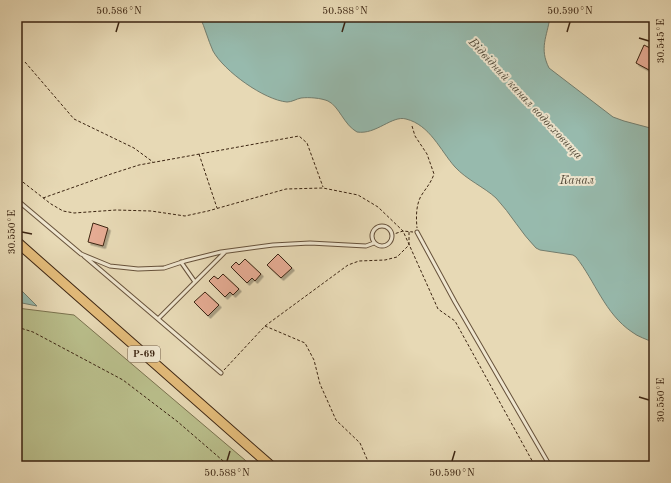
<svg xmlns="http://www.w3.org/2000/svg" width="671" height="483" viewBox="0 0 671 483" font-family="'Old Standard TT',serif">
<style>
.green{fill:#b9be8b;stroke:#7a724e}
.water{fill:#97baad;stroke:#737e6f}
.building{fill:#e5ab93;stroke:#3c2512;filter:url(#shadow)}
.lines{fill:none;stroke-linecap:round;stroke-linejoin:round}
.lane-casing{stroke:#67523b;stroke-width:5}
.primary-casing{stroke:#3c2512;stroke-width:11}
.path{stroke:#3c2512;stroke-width:1;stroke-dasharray:3 2;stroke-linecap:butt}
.lane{stroke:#efe6cf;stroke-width:3}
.primary{stroke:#e4bc7a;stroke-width:9}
.ticks{fill:none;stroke:#3c2512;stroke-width:1.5}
.labels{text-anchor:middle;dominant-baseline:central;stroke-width:4;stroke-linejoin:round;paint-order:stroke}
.shield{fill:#efe6cf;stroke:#725f4b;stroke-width:1}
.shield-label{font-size:10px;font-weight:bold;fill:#3c2512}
.water-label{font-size:12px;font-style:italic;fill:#534a39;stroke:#efe6cf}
.neatline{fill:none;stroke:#3c2512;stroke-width:1.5}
.ticks-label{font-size:10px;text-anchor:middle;fill:#3c2512}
</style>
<defs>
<filter id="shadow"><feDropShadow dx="2.5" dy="2.5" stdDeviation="0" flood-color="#0004"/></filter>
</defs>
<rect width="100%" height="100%" fill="#e7d9b5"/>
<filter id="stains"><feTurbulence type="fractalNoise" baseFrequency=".005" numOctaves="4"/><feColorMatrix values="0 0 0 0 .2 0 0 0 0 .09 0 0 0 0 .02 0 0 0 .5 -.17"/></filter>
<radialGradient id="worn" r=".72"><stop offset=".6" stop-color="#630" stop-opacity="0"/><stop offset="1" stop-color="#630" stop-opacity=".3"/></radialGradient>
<!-- green -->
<path class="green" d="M 17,308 L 74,315 L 252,466 L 17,466 Z"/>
<!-- water -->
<path class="water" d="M 200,17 L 550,17 C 547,37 539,48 549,68 L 613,117 L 624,121 L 654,129 L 654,343 C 647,339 638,337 632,332 C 605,314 595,281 576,257 L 573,255 L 540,250 L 536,248 C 521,233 511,214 496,198 C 484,187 467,180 455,167 C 440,150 430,125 406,119 C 392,115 376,135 357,132 C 344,125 339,106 328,101 C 321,98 309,97 301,98 C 296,99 292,102 287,102 C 264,100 224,71 213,51 C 208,40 205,28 200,17 Z
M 17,286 L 37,306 L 17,302 Z"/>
<!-- building -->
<path class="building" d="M 644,45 L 654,50 L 654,60 L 649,70 L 636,63 Z
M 93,223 L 108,228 L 103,246 L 88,242 Z
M 278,254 L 292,268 L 281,278 L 267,265 Z
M 245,259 L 261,274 L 255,281 L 252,278 L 247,283 L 231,267 L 236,262 L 239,265 Z
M 223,274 L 239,289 L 233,295 L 230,292 L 225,297 L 209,281 L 214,276 L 218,279 Z
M 205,292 L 219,305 L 208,316 L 194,302 Z"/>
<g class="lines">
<defs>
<path id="lane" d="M 17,200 L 81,254 L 110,266 L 138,269 L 164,268 L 185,261 L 221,252 L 273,245 L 310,243 L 366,246 L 374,243
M372 236a10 10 0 1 1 20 0a10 10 0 1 1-20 0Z
M 417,232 L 455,302 L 550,466
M 84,256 L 158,319 L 225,252
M 181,262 L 195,282
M 158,319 L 221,373"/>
<path id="primary" d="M 17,242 L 271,466"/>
</defs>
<!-- lane casing -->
<use href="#lane" class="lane-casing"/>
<!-- primary casing -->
<use href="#primary" class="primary-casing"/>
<!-- path -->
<path class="path" d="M 25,62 L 74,119 L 134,148 L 153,162
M 412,126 L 415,136 L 427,154 L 434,174 C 431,183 426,188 421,196 C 416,205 416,217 417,228
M 199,154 L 217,208
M 19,179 L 51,204 L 63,211 L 74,213 L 116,210 L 151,211 L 185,216 L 208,211 L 286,189 L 323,188 L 358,195 L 378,207 L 403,231 L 438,309 L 455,321 L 535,466
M 43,198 L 111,174 L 139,165 L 299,136 L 307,143 L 323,187
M 391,235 L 403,231 L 413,232
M 265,326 L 348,265 L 359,261 L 385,260 L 397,257 L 409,245 L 409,231
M 17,327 L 33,332 L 123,380 L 178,422 L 229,466
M 224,370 L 265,326 L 305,343 L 314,360 L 320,384 L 336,420 L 360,443 L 370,466"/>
<!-- lane -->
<use href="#lane" class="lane"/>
<!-- primary -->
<use href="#primary" class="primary"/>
</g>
<!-- ticks -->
<path class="ticks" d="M 116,32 L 119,22M 342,32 L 345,22M 567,32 L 570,22M 639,38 L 649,41M 22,232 L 32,234M 639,397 L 649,400M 227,461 L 230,451M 452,461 L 455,451"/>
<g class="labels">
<!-- shield labels -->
<rect class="shield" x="128" y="346" width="32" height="16" rx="3"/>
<g class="shield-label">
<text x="144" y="354">Р-69</text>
</g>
<!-- water labels -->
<g class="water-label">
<text transform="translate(525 99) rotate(47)">Відвідний канал водосховища</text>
<text x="577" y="181">Канал</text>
</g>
</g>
<!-- margin -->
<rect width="671" height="483" fill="none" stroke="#e7d9b5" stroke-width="44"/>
<rect x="22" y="22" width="627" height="439" class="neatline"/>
<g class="ticks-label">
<text x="119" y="14">50.586°N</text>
<text x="345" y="14">50.588°N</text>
<text x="570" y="14">50.590°N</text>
<text transform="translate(660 41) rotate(-90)" y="4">30.545°E</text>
<text transform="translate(11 232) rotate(-90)" y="4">30.550°E</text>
<text transform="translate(660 400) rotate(-90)" y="4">30.550°E</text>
<text x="227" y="476">50.588°N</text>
<text x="452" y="476">50.590°N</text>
</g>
<rect width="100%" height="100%" filter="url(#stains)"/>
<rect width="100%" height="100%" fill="url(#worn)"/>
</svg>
